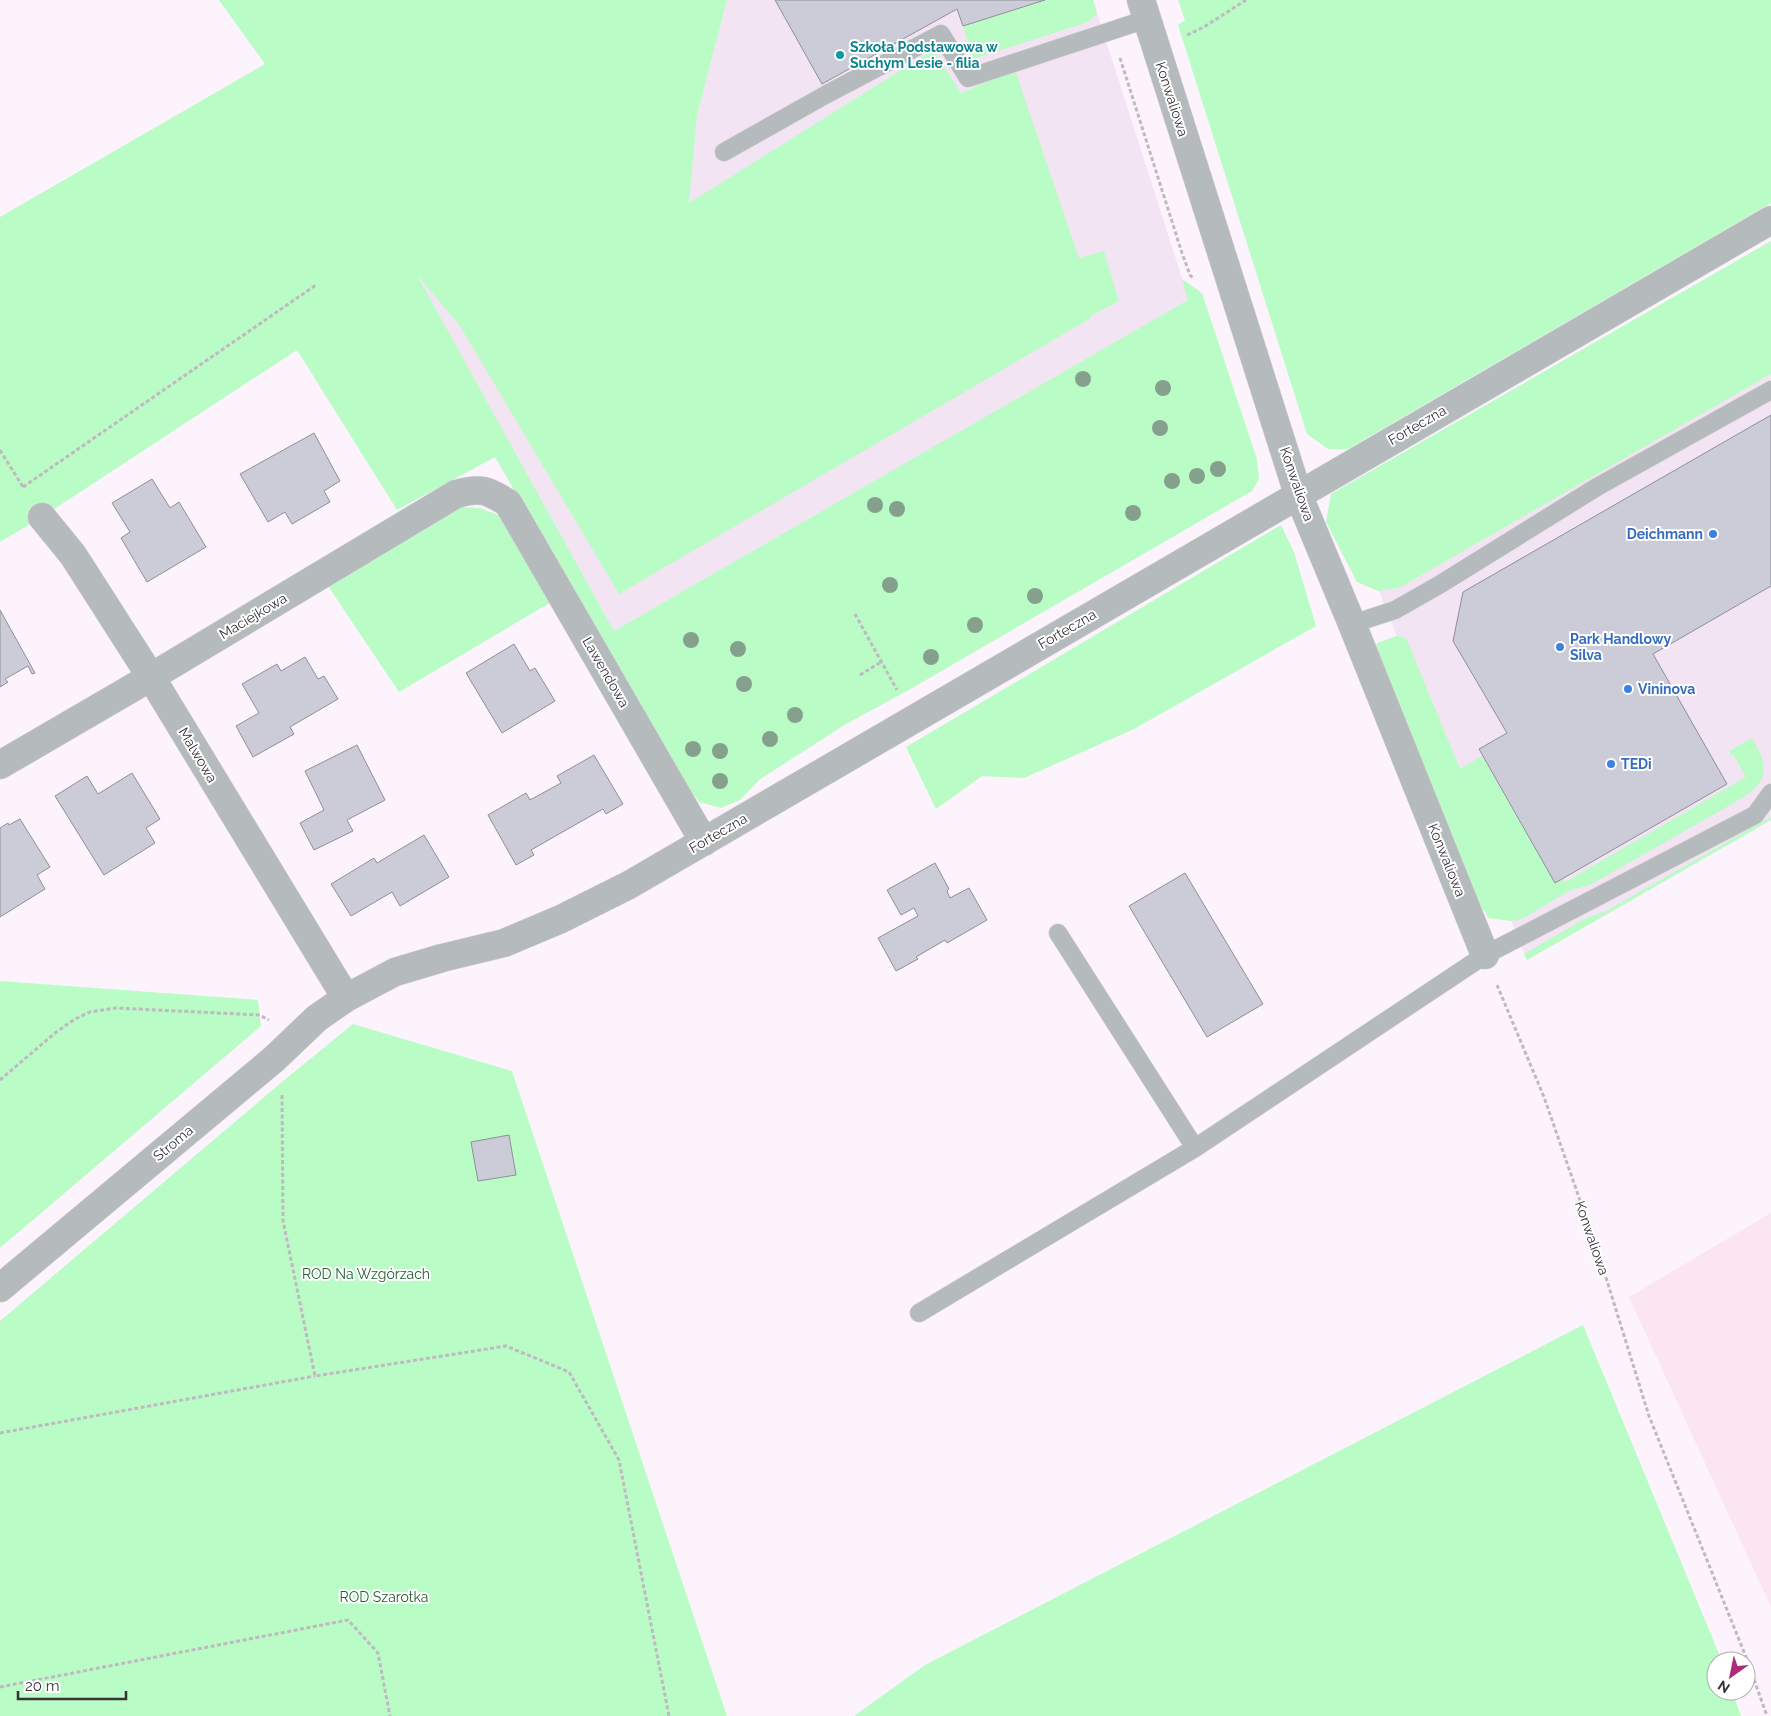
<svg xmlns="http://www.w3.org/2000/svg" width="1771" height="1716" viewBox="0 0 1771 1716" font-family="Raleway,sans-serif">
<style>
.built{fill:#f3e4f3}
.industrial{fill:#fce5f2}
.green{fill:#b9fcc5}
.building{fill:#cbccd7;stroke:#8e8f99}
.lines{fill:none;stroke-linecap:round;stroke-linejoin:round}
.lane-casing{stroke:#d9d0d9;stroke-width:19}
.street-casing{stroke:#d9d0d9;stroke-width:29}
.path{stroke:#c1b9c1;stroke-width:3;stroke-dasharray:4 2.5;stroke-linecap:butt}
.lane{stroke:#b5bbbc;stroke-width:18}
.street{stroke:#b5bbbc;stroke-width:28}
.tree{fill:#85a08d}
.culture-dot{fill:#0f9aa8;stroke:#fff;stroke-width:2}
.shop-dot{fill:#3f7fe0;stroke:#fff;stroke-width:2}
.labels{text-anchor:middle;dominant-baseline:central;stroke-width:4;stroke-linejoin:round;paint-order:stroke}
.culture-label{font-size:14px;font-weight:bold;fill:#0d838f;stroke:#fff;text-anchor:start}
.street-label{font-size:14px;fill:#373337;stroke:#fff}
.shop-label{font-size:14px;font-weight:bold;fill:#366cbe;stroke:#fff;text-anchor:start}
.park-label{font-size:14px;fill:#225c31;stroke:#fff}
</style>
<rect width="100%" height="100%" fill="#fdf3fd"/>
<!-- built -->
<path class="built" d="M 727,0 L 1093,0 L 1189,300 L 614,631 L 415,272 L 697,115 Z
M 1771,366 L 1771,820 L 1527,960 L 1378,589 Z"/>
<!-- industrial -->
<path class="industrial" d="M 1771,1213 L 1771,1607 L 1629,1297 Z"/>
<!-- green -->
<path class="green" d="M 219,0 L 727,0 L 697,115 L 689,203 L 933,50 L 961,93 L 1015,70 L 1079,258 L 1104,251 L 1119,301 L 1090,316 L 1091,318 L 619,594 L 460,326 L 417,275 L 614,631 L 1188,300 L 1182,279 L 1202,293 L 1257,459 L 1259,479 L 1252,491 L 907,691 L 846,724 L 759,780 L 740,800 L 721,808 L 699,802 L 676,771 L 495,457 L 397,510 L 297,350 L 42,517 L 0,542 L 0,217 L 265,64 Z
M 1045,0 L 1093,0 L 1097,13 L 1088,22 L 973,59 L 963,26 Z
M 1178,0 L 1771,0 L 1771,203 L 1348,449 L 1328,449 L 1307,434 L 1178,25 L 1185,20 Z
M 1771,241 L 1771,374 L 1399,588 L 1378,591 L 1357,582 L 1326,522 L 1331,494 Z
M 460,507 L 480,508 L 511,520 L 553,601 L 399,692 L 328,586 Z
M 1281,525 L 1294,552 L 1316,626 L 1134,729 L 1024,778 L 982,776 L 936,809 L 906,747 Z
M 1396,636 L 1404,637 L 1407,640 L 1460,769 L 1482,756 L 1555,883 L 1563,879 L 1565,882 L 1746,777 L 1733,754 L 1731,756 L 1729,751 L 1752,738 C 1767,764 1771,779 1744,797 L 1590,885 L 1571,890 L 1524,918 L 1511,921 L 1488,918 L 1484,910 L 1477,913 L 1373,655 L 1377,643 Z
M 1771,817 L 1771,820 L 1527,960 L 1524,954 L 1588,917 L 1604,912 Z
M 0,981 L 258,1000 L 261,1026 L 0,1248 Z
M 353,1024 L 512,1071 L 727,1716 L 0,1716 L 0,1321 L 282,1082 Z
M 1583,1325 L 1722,1661 L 1716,1661 L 1716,1691 L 1732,1691 L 1741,1716 L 854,1716 L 925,1665 Z"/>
<!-- building -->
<path class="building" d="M 775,0 L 1045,0 L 963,26 L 957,9 L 822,84 Z
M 1771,415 L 1771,586 L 1653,654 L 1727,784 L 1555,883 L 1479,749 L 1507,733 L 1453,641 L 1463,592 Z
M 314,433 L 340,481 L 324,491 L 330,502 L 292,524 L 285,512 L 268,522 L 240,474 Z
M 152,479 L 170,508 L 179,502 L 206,547 L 147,582 L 121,538 L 130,532 L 112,503 Z
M 0,610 L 35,673 L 32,674 L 28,666 L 5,679 L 8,682 L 0,687 Z
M 514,644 L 530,671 L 535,668 L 555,701 L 502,733 L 466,673 Z
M 305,657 L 318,679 L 324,676 L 338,699 L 290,727 L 294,734 L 253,757 L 236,726 L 259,713 L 242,684 L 277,664 L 281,671 Z
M 357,745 L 385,800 L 347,820 L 353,831 L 314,850 L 300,823 L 324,810 L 305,771 Z
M 594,755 L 623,804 L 606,814 L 603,809 L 531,850 L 534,855 L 516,865 L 488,815 L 526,793 L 530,800 L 561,783 L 557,776 Z
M 132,773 L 160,819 L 146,828 L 155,843 L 104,875 L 55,796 L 87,776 L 98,794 Z
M 20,819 L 50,867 L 37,875 L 45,889 L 0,917 L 0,828 L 8,823 L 9,825 Z
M 424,835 L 449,877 L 400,906 L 392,892 L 351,916 L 331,884 L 374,858 L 377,863 Z
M 935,863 L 949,889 L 947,891 L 950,898 L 969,888 L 987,920 L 947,943 L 945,940 L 916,957 L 918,959 L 896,971 L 878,938 L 918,916 L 914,908 L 901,915 L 887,890 Z
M 1185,873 L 1263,1004 L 1207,1037 L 1129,906 Z
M 509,1135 L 516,1175 L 478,1181 L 471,1142 Z"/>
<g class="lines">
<defs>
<path id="lane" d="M 724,152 L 827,94 L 941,34 L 968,78 L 1147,19
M 1352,624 L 1395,610 L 1439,585 L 1597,487 L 1771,390
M 1058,933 L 1195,1148
M 919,1313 L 1195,1148 L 1485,955 L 1755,815 L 1771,793"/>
<path id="street" d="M 1141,0 L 1298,494 L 1352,624 L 1485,955
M 42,517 L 73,555 L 151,677 L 346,998
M 0,765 L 151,677 L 456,494 C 481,487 487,490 508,503 L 704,842
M 0,1288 L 274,1059 L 317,1018 L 346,998 L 395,972 L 442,958 L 504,943 L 561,919 L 629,885 L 1771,220"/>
</defs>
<!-- lane casing -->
<use href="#lane" class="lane-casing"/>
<!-- street casing -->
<use href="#street" class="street-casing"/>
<!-- path -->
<path class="path" d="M 1187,35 L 1204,27 L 1246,0
M 1120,58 L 1182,253 L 1190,275 L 1194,279
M 0,450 L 23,487
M 23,487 L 316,285
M 855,614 L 897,690
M 860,675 L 881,662
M 1497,985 L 1544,1097 L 1599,1255 L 1649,1416 L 1746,1657 L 1767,1716
M 0,1080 L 55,1033 L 75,1019 L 90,1012 L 116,1008 L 259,1015 L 269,1020
M 282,1095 L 283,1221 L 315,1376 L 506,1346 L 569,1372 L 619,1460 L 669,1716
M 0,1433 L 315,1376
M 0,1687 L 348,1620 L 378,1653 L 390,1716"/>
<!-- lane -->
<use href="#lane" class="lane"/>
<!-- street -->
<use href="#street" class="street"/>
</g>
<!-- trees -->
<g class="tree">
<circle cx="1083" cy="379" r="8"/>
<circle cx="1163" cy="388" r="8"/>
<circle cx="1160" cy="428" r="8"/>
<circle cx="1218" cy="469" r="8"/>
<circle cx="1197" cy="476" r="8"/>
<circle cx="1172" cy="481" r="8"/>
<circle cx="875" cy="505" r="8"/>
<circle cx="897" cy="509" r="8"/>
<circle cx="1133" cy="513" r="8"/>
<circle cx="890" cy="585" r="8"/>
<circle cx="1035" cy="596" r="8"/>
<circle cx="975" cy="625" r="8"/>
<circle cx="691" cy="640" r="8"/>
<circle cx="738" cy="649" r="8"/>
<circle cx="931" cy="657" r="8"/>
<circle cx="744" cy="684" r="8"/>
<circle cx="795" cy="715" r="8"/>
<circle cx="770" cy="739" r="8"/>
<circle cx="693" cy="749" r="8"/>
<circle cx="720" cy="751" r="8"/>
<circle cx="720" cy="781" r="8"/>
</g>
<!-- markers -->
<circle class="culture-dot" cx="840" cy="55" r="5"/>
<g class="shop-dot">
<circle cx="1713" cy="534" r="5"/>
<circle cx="1560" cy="647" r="5"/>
<circle cx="1628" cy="689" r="5"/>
<circle cx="1611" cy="764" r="5"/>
</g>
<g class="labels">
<!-- culture labels -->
<g class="culture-label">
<text x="850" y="47">Szkoła Podstawowa w<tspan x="850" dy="16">Suchym Lesie - filia</tspan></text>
</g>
<!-- street labels -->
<g class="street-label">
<text transform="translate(1172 99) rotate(72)">Konwaliowa</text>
<text transform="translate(1417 425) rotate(-30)">Forteczna</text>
<text transform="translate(1297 484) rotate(71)">Konwaliowa</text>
<text transform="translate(253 616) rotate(-31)">Maciejkowa</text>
<text transform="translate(1067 629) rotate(-30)">Forteczna</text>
<text transform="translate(606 672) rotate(60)">Lawendowa</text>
<text transform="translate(198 755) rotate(59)">Malwowa</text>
<text transform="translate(718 833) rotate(-30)">Forteczna</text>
<text transform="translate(1447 860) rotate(68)">Konwaliowa</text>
<text transform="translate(173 1143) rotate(-40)">Stroma</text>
<text transform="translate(1592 1238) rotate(71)">Konwaliowa</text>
</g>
<!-- shop labels -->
<g class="shop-label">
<text x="1703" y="534" text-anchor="end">Deichmann</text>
<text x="1570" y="639">Park Handlowy<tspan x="1570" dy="16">Silva</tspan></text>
<text x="1638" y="689">Vininova</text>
<text x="1621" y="764">TEDi</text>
</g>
<!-- park labels -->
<g class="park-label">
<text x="366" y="1274">ROD Na Wzgórzach</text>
<text x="384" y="1597">ROD Szarotka</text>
</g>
</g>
<!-- north arrow -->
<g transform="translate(1731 1676) rotate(213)"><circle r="24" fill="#ffffff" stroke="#afadaf"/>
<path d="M0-4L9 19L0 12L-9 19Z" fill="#ab2b7a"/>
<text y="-8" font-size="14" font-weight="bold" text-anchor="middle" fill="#373337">N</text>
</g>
<!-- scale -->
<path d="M18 1691v8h108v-8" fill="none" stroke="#373337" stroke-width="2.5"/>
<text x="25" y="1691" font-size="15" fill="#373337" stroke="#ffffff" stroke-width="4" paint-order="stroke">20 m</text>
</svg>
